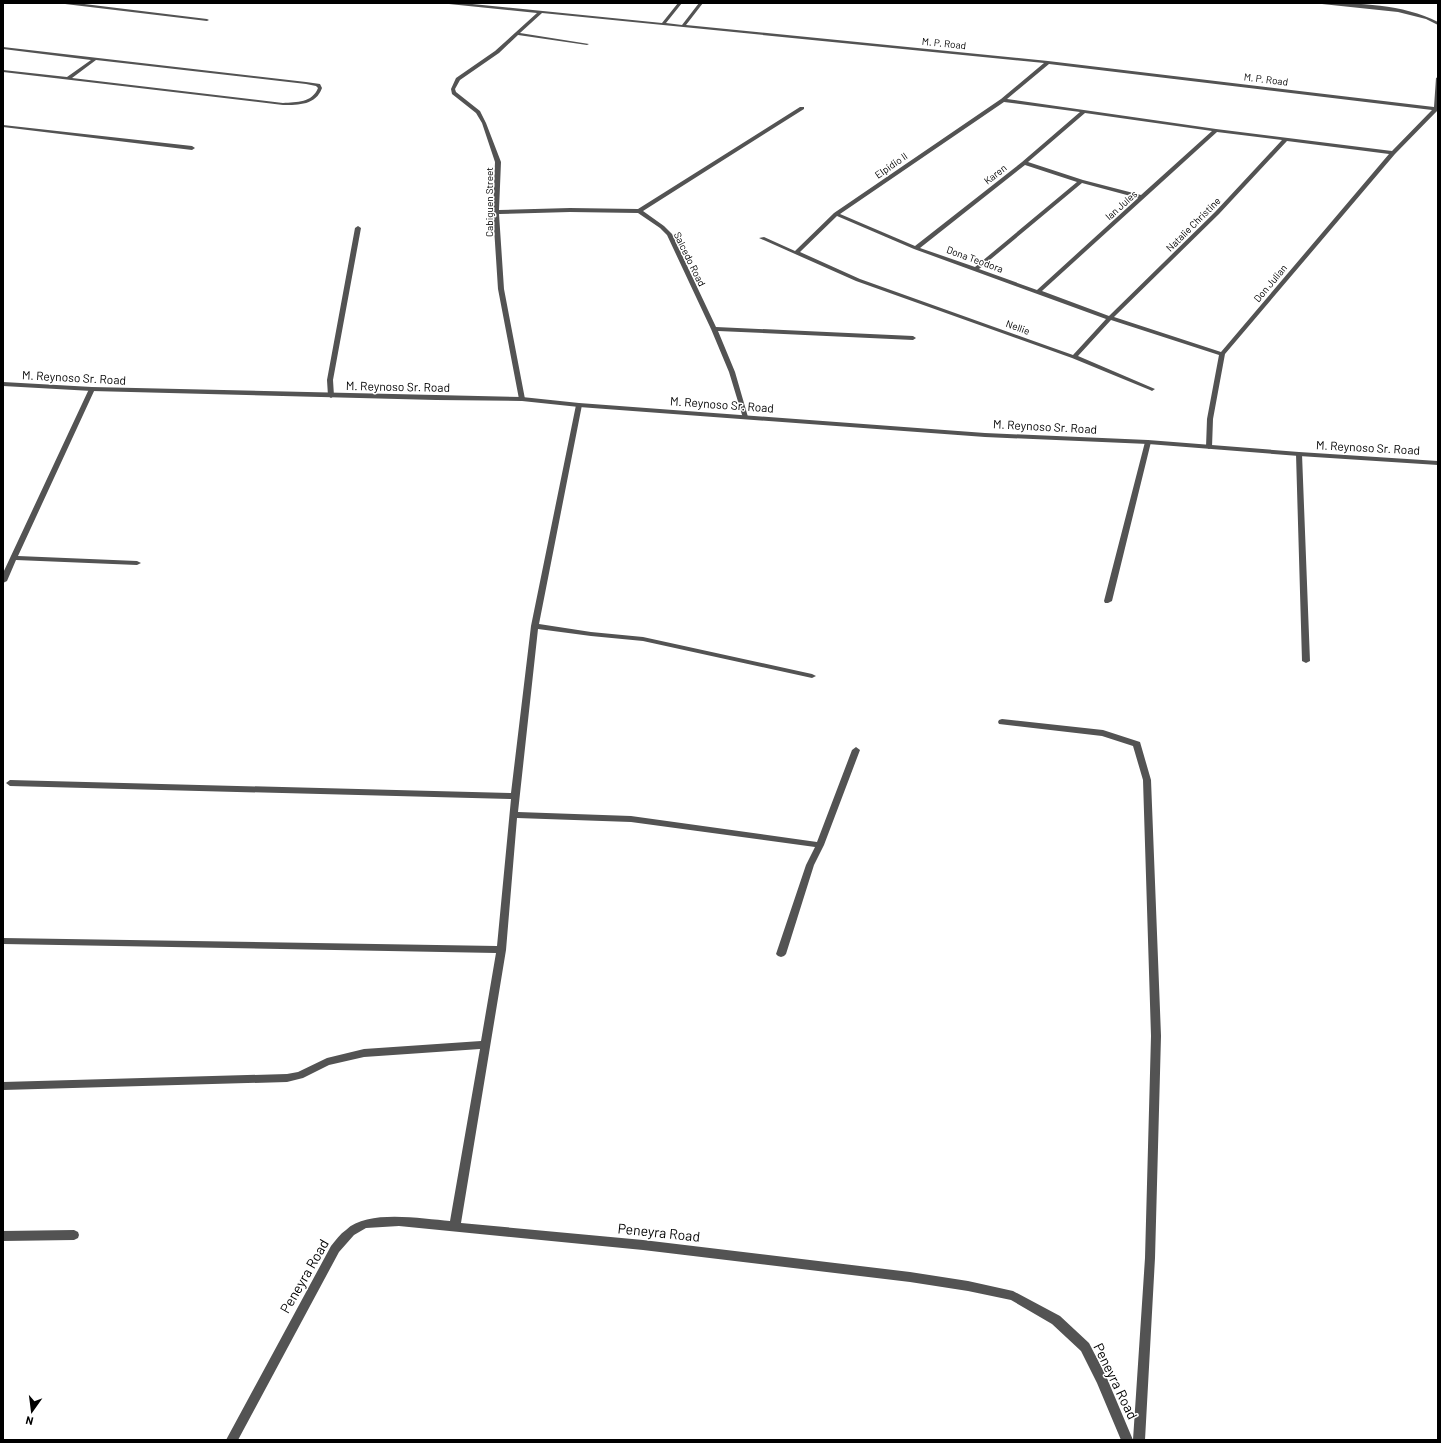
<svg xmlns="http://www.w3.org/2000/svg" width="1441" height="1443" viewBox="0 0 1441 1443" font-family="Barlow,sans-serif">
<style>
.lines{fill:none;stroke-linecap:round;stroke-linejoin:round}
.minor{fill:#535353;fill-rule:evenodd}
.tertiary{fill:#535353;fill-rule:evenodd}
.labels{text-anchor:middle;dominant-baseline:central;stroke-width:3;stroke-linejoin:round;paint-order:stroke}
.far-street-label{font-size:10px;fill:#000;stroke:#fff}
.street-label{font-size:12px;fill:#000;stroke:#fff}
.near-street-label{font-size:14px;fill:#000;stroke:#fff}
</style>
<rect width="100%" height="100%" fill="#fff"/>
<g class="lines">
<!-- minor -->
<path class="minor" d="M 63,3 L 76,3 L 207,19 L 209,20 L 207,21 L 65,4 Z
M 447,3 L 462,3 L 662,23 L 678,3 L 682,3 L 666,23 L 682,25 L 699,3 L 703,3 L 686,25 L 1048,61 L 1434,107 L 1436,78 L 1438,77 L 1438,110 L 1395,154 L 1225,354 L 1213,419 L 1212,447 L 1209,449 L 1206,447 L 1207,419 L 1219,355 L 1111,320 L 1078,356 L 1155,389 L 1152,391 L 1150,390 L 1072,358 L 856,281 L 759,238 L 764,237 L 795,251 L 834,213 L 1001,99 L 1044,63 L 542,13 L 520,33 L 589,44 L 587,45 L 518,35 L 499,53 L 460,80 L 455,89 L 456,92 L 480,111 L 486,123 L 501,162 L 499,210 L 570,208 L 638,209 L 800,107 L 804,107 L 804,109 L 643,211 L 664,226 L 672,234 L 716,327 L 913,336 L 916,338 L 913,340 L 718,331 L 735,372 L 748,417 L 745,419 L 743,418 L 729,372 L 711,329 L 667,235 L 660,228 L 638,213 L 570,212 L 499,214 L 504,289 L 525,399 L 522,401 L 519,399 L 498,289 L 493,212 L 495,162 L 482,123 L 476,113 L 452,94 L 451,89 L 456,78 L 495,51 L 537,13 L 449,4 ZM 1049,64 L 1432,110 L 1392,151 L 1216,129 L 1007,99 ZM 1004,102 L 1080,112 L 1022,162 L 915,246 L 840,214 ZM 1085,113 L 1212,131 L 1141,195 L 1083,180 L 1028,162 ZM 1217,132 L 1282,140 L 1215,212 L 1109,316 L 1042,291 ZM 1287,141 L 1389,154 L 1221,352 L 1114,317 L 1219,214 ZM 1025,165 L 1077,182 L 975,267 L 920,248 ZM 1082,183 L 1138,198 L 1037,290 L 979,269 ZM 837,216 L 914,249 L 1106,319 L 1073,355 L 860,279 L 800,252 Z
M 1320,3 C 1358,3 1403,4 1438,22 L 1438,25 L 1426,19 L 1398,12 L 1322,4 Z
M 3,47 L 306,82 L 320,84 L 322,88 C 316,105 299,105 283,105 L 3,72 L 3,70 L 67,77 L 91,60 L 3,49 ZM 96,60 L 306,84 L 316,86 L 318,88 C 312,103 297,102 283,103 L 72,78 Z
M 3,125 L 192,146 L 195,148 L 192,150 L 3,127 Z
M 358,226 L 361,228 L 333,380 L 334,396 L 331,398 L 328,396 L 327,380 L 355,228 Z
M 92,387 L 95,389 L 18,556 L 137,561 L 141,563 L 137,565 L 16,560 L 7,581 L 3,583 L 3,573 L 89,389 Z
M 579,403 L 582,405 L 539,624 L 591,632 L 643,637 L 812,674 L 816,676 L 812,678 L 643,641 L 591,636 L 538,629 L 518,812 L 631,816 L 817,842 L 852,750 L 856,747 L 860,750 L 824,845 L 814,865 L 786,954 L 784,956 L 781,957 L 778,956 L 776,954 L 806,865 L 815,847 L 631,822 L 517,818 L 506,950 L 461,1223 L 643,1240 L 910,1272 L 968,1281 L 1013,1291 L 1060,1316 L 1089,1343 L 1106,1376 L 1133,1440 L 1121,1440 L 1097,1383 L 1081,1351 L 1052,1324 L 1011,1300 L 968,1291 L 910,1282 L 643,1250 L 399,1226 L 366,1228 L 354,1235 L 339,1252 L 238,1440 L 226,1440 L 331,1246 C 336,1240 340,1234 346,1230 C 368,1209 422,1219 450,1221 L 480,1049 L 364,1057 L 329,1065 L 303,1078 L 287,1082 L 3,1090 L 3,1082 L 287,1074 L 298,1072 L 327,1058 L 364,1049 L 481,1041 L 496,953 L 3,944 L 3,938 L 497,946 L 511,799 L 10,786 L 6,783 L 10,780 L 511,793 L 531,626 L 576,405 Z
M 1148,440 L 1151,442 L 1112,601 L 1108,603 L 1105,603 L 1104,601 L 1145,442 Z
M 1299,452 L 1302,454 L 1310,661 L 1306,663 L 1302,661 L 1296,454 Z
M 1002,719 L 1103,730 L 1140,742 L 1151,780 L 1161,1036 L 1155,1258 L 1145,1440 L 1133,1440 L 1145,1258 L 1151,1036 L 1143,780 L 1133,746 L 1102,736 L 999,724 L 998,722 L 999,720 Z
M 74,1230 L 78,1232 L 79,1235 L 78,1238 L 74,1240 L 3,1241 L 3,1231 Z"/>
<!-- tertiary -->
<path class="tertiary" d="M 3,382 L 92,387 L 522,397 L 579,403 L 985,433 L 1148,440 L 1299,452 L 1438,461 L 1438,465 L 1299,456 L 1148,444 L 985,437 L 579,407 L 522,401 L 436,400 L 92,391 L 3,386 Z"/>
</g>
<g class="labels">
<!-- far-street labels -->
<g class="far-street-label">
<text transform="translate(944 43) rotate(6)">M. P. Road</text>
<text transform="translate(1266 79) rotate(7)">M. P. Road</text>
<text transform="translate(891 165) rotate(-35)">Elpidio II</text>
<text transform="translate(995 174) rotate(-38)">Karen</text>
<text transform="translate(489 202) rotate(-90)">Cabiguen Street</text>
<text transform="translate(1121 205) rotate(-42)">Ian Jules</text>
<text transform="translate(1193 224) rotate(-45)">Natalie Christine</text>
<text transform="translate(690 259) rotate(64)">Salcedo Road</text>
<text transform="translate(975 259) rotate(20)">Dona Teodora</text>
<text transform="translate(1270 283) rotate(-50)">Don Julian</text>
<text transform="translate(1018 327) rotate(20)">Nellie</text>
</g>
<!-- street labels -->
<g class="street-label">
<text transform="translate(74 377) rotate(3)">M. Reynoso Sr. Road</text>
<text transform="translate(398 386) rotate(1)">M. Reynoso Sr. Road</text>
<text transform="translate(722 404) rotate(4)">M. Reynoso Sr. Road</text>
<text transform="translate(1045 426) rotate(3)">M. Reynoso Sr. Road</text>
<text transform="translate(1368 447) rotate(3)">M. Reynoso Sr. Road</text>
</g>
<!-- near-street labels -->
<g class="near-street-label">
<text transform="translate(659 1232) rotate(6)">Peneyra Road</text>
<text transform="translate(304 1276) rotate(-60)">Peneyra Road</text>
<text transform="translate(1116 1381) rotate(64)">Peneyra Road</text>
</g>
</g>
<!-- border -->
<rect width="1441" height="1443" fill="none" stroke="#000000" stroke-width="8"/>
<!-- north arrow -->
<g transform="translate(32 1411) rotate(194)" stroke="#ffffff" stroke-width="3" paint-order="stroke">
<path d="M0-3L7 15L0 10L-7 15Z" fill="#000000"/>
<text y="-6" font-size="11" font-weight="bold" text-anchor="middle" fill="#000000">N</text>
</g>
</svg>
